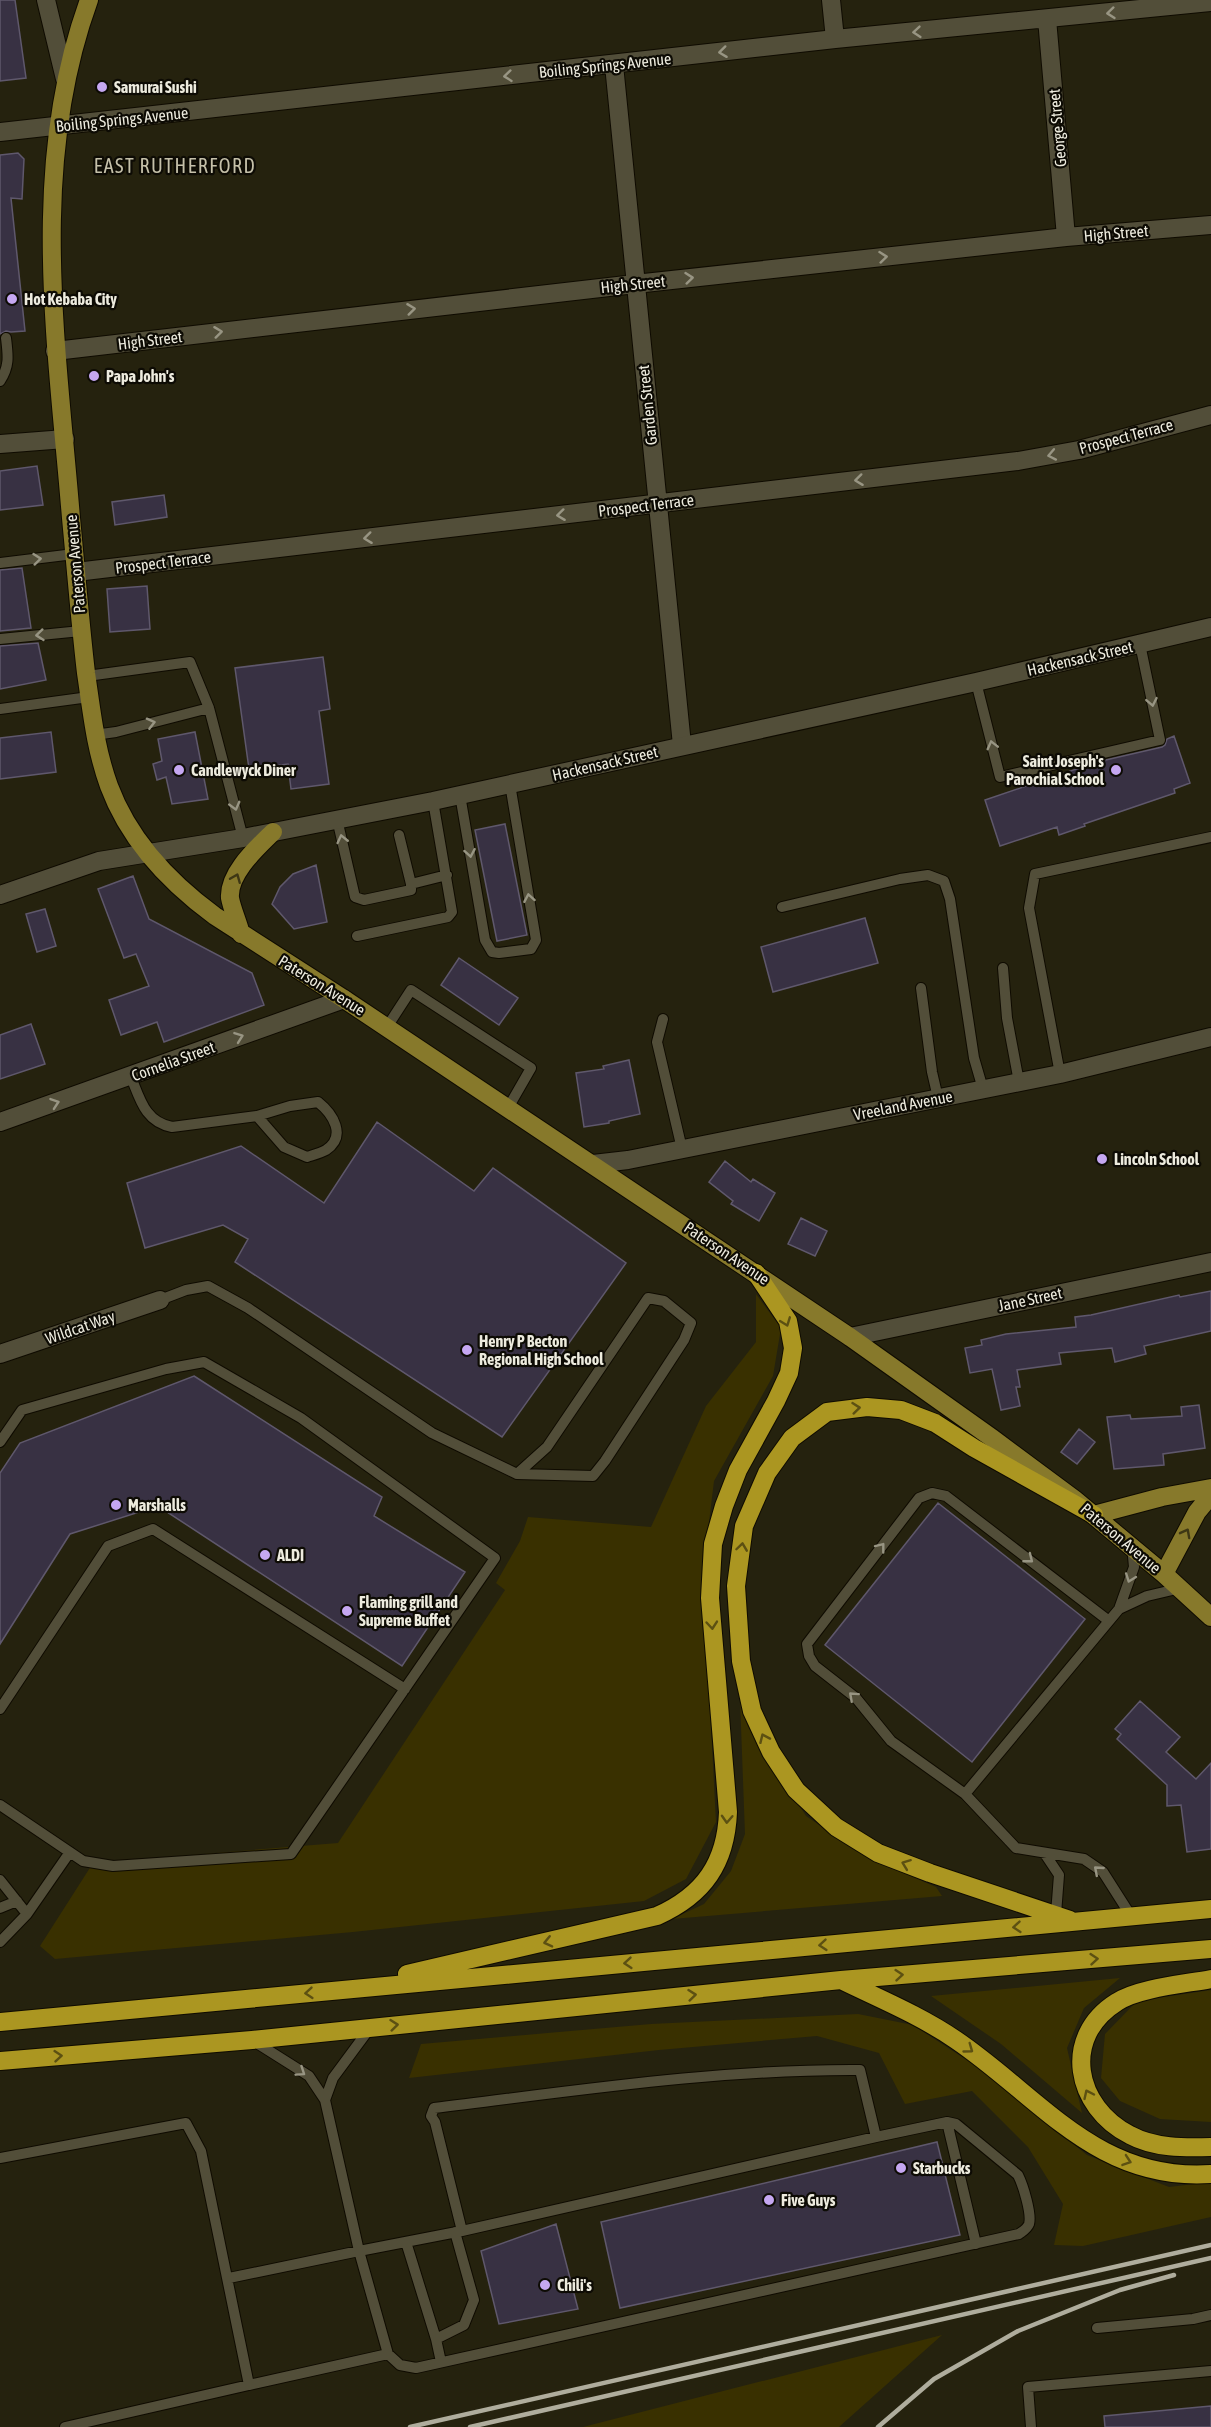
<svg xmlns="http://www.w3.org/2000/svg" width="1211" height="2427" viewBox="0 0 1211 2427" font-family="'Asap Condensed',sans-serif">
<style>
.green{fill:#393000}
.building{fill:#383143;stroke:#5f586c;stroke-width:1.5}
.lines{fill:none;stroke-linecap:round;stroke-linejoin:round}
.lane-casing{stroke:#0f0b00;stroke-width:12}
.street-casing{stroke:#0f0b00;stroke-width:20}
.secondary-casing{stroke:#0f0b00;stroke-width:20}
.primary-casing{stroke:#0f0b00;stroke-width:20}
.highway-casing{stroke:#0f0b00;stroke-width:20}
.lane{stroke:#524e39;stroke-width:10}
.street{stroke:#524e39;stroke-width:18}
.secondary{stroke:#524e39;stroke-width:18}
.primary{stroke:#87792b;stroke-width:18}
.highway{stroke:#ab9621;stroke-width:18}
.rail{stroke:#afad9d;stroke-width:4.5}
.oneway{stroke:#989583}
.oneway2{stroke:#3e3714}
.oneway3{stroke:#5c5012}
.poi-dot{fill:#c5a7f1;stroke:#0d0b04;stroke-width:2}
.labels{text-anchor:middle;dominant-baseline:central;stroke-width:4.5;stroke-linejoin:round;paint-order:stroke}
.street-label{font-size:16px;fill:#edebde;stroke:#0d0b04}
.poi-label{font-size:16px;font-weight:bold;fill:#edebde;stroke:#0d0b04;text-anchor:start}
.quarter-label{font-size:20px;letter-spacing:1.5px;fill:#c5c0a9;stroke:#0d0b04}
</style>
<rect width="100%" height="100%" fill="#25220e"/>
<!-- green -->
<path class="green" d="M 756,1294 L 781,1328 L 773,1376 L 714,1481 L 703,1572 L 716,1822 L 686,1879 L 644,1901 L 353,1932 L 55,1959 L 40,1946 L 93,1863 L 338,1843 L 505,1590 L 496,1583 L 520,1541 L 528,1517 L 651,1527 L 706,1406 L 756,1342 Z
M 740,1700 L 764,1750 L 806,1816 L 868,1858 L 936,1887 L 942,1896 L 672,1919 L 704,1904 L 731,1871 L 745,1834 Z
M 1120,1978 L 1084,2008 L 1067,2048 L 1082,2113 L 1001,2044 L 931,1996 Z
M 1211,1990 L 1211,2122 L 1160,2119 L 1120,2101 L 1101,2078 L 1105,2034 L 1137,2001 Z
M 858,2014 L 913,2025 L 979,2068 L 1087,2155 L 1169,2187 L 1211,2182 L 1211,2217 L 1083,2246 L 1054,2245 L 1063,2204 L 1028,2147 L 972,2091 L 905,2104 L 879,2053 L 817,2036 L 659,2050 L 409,2078 L 421,2044 L 651,2024 Z
M 942,2335 L 839,2427 L 583,2427 Z"/>
<!-- building -->
<path class="building" d="M 0,0 L 15,0 L 26,78 L 0,81 Z
M 18,153 L 24,159 L 22,199 L 11,198 L 25,331 L 11,332 L 6,331 L 0,334 L 0,155 Z
M 37,466 L 43,505 L 0,510 L 0,471 Z
M 164,495 L 167,517 L 115,525 L 112,502 Z
M 22,568 L 31,628 L 0,631 L 0,570 Z
M 147,586 L 150,629 L 110,632 L 107,589 Z
M 38,643 L 46,680 L 0,689 L 0,646 Z
M 323,657 L 330,709 L 319,711 L 329,784 L 291,789 L 288,764 L 249,769 L 235,668 Z
M 51,732 L 56,772 L 0,779 L 0,738 Z
M 195,732 L 208,799 L 172,804 L 166,777 L 157,780 L 153,764 L 162,761 L 158,739 Z
M 1174,736 L 1190,783 L 1174,789 L 1175,793 L 1084,824 L 1085,826 L 1059,835 L 1057,827 L 1000,846 L 985,800 L 1097,762 L 1162,747 L 1165,745 L 1167,739 Z
M 505,824 L 527,935 L 497,941 L 475,830 Z
M 316,865 L 327,922 L 294,929 L 272,904 L 280,887 L 293,874 Z
M 133,876 L 149,919 L 252,973 L 264,1005 L 164,1042 L 157,1022 L 121,1035 L 109,1000 L 149,986 L 136,954 L 124,958 L 98,889 Z
M 45,909 L 56,946 L 37,952 L 26,914 Z
M 865,918 L 878,963 L 773,992 L 761,947 Z
M 459,958 L 518,998 L 499,1025 L 441,985 Z
M 31,1024 L 45,1064 L 0,1079 L 0,1035 Z
M 629,1060 L 640,1114 L 609,1121 L 609,1123 L 584,1127 L 576,1073 L 604,1069 L 603,1066 Z
M 377,1122 L 474,1191 L 493,1168 L 626,1263 L 502,1437 L 235,1262 L 248,1239 L 223,1225 L 145,1248 L 127,1183 L 241,1146 L 324,1203 Z
M 725,1161 L 751,1182 L 753,1179 L 775,1193 L 759,1221 L 731,1204 L 733,1201 L 709,1182 Z
M 801,1218 L 827,1231 L 815,1256 L 788,1244 Z
M 1211,1291 L 1211,1331 L 1144,1346 L 1146,1354 L 1115,1362 L 1112,1348 L 1059,1353 L 1061,1364 L 1017,1370 L 1020,1387 L 1016,1387 L 1020,1406 L 1001,1410 L 992,1369 L 970,1373 L 965,1348 L 982,1345 L 981,1340 L 1006,1334 L 1076,1327 L 1075,1317 L 1091,1315 L 1179,1295 L 1180,1297 Z
M 194,1376 L 382,1497 L 374,1516 L 465,1572 L 402,1666 L 158,1506 L 70,1534 L 0,1644 L 0,1473 L 20,1443 Z
M 1199,1405 L 1205,1448 L 1163,1454 L 1164,1465 L 1114,1469 L 1107,1417 L 1130,1415 L 1131,1419 L 1182,1416 L 1181,1407 Z
M 1079,1429 L 1095,1442 L 1077,1464 L 1061,1452 Z
M 938,1503 L 1085,1619 L 972,1762 L 825,1645 Z
M 1140,1701 L 1180,1737 L 1166,1752 L 1196,1779 L 1211,1763 L 1211,1849 L 1187,1852 L 1181,1805 L 1167,1806 L 1167,1785 L 1117,1739 L 1121,1734 L 1115,1729 Z
M 937,2142 L 960,2235 L 620,2308 L 601,2222 Z
M 556,2224 L 578,2309 L 499,2324 L 481,2251 Z
M 1211,2406 L 1211,2427 L 1105,2427 L 1104,2416 Z"/>
<g class="lines">
<defs>
<path id="lane" d="M 0,381 C 10,366 8,355 6,338
M 0,563 L 74,554
M 0,639 L 81,631
M 87,676 L 190,662 L 209,708 L 116,732 L 94,735
M 976,682 L 1000,777 L 1160,740 L 1140,644
M 209,708 L 243,838
M 0,709 L 89,697
M 460,795 L 485,940 L 492,952 L 499,953 L 531,949 L 536,940 L 510,784
M 337,819 L 355,897 L 364,900 L 411,890 L 411,884 L 399,835
M 411,884 L 447,875
M 782,907 L 900,879 L 928,875 L 944,881 L 950,899 L 974,1058 L 983,1089
M 357,936 L 448,917 L 452,912 L 433,801
M 1003,968 L 1007,1018 L 1019,1082
M 921,988 L 932,1072 L 938,1098
M 663,1019 L 657,1042 L 682,1149
M 387,1027 L 411,990 L 531,1068 L 508,1108
M 1060,1074 L 1029,908 L 1035,874 L 1211,837
M 131,1077 C 140,1099 145,1122 172,1127 L 257,1116 L 290,1106 L 318,1102 C 333,1114 347,1136 326,1150 C 321,1153 313,1155 307,1157 L 284,1147 L 257,1116
M 160,1300 L 186,1290 L 208,1286 L 248,1308 L 432,1433 L 517,1474 L 547,1447 L 648,1298 L 664,1301 L 691,1323 L 684,1340 L 605,1461 L 593,1476 L 517,1474
M 0,1442 L 22,1410 L 166,1369 L 204,1362 L 301,1418 L 495,1558 L 291,1854 L 113,1866 L 83,1861 L 0,1805
M 1119,1609 L 1147,1596 L 1181,1588
M 1109,1621 L 946,1496 L 932,1493 L 919,1498 L 807,1644 L 809,1656 L 815,1666 L 856,1698 L 891,1741 L 965,1794 L 1109,1621 L 1119,1609 L 1134,1567 L 1132,1546
M 0,1709 L 108,1546 L 153,1529 L 405,1689
M 965,1794 L 1016,1848 L 1084,1859 L 1103,1872 L 1131,1916
M 1045,1854 L 1059,1875 L 1056,1914
M 0,1880 L 27,1914
M 0,1908 L 17,1901
M 0,1942 L 27,1914 L 70,1852
M 252,2040 L 309,2076 L 325,2100 L 333,2078 L 370,2028
M 947,2122 L 976,2244
M 0,2158 L 186,2123 L 201,2151 L 249,2385 L 65,2427
M 462,2231 L 876,2137
M 406,2242 L 436,2339 L 441,2362
M 229,2278 L 359,2251 L 388,2354 L 400,2365 L 416,2368 L 1019,2234 C 1023,2231 1027,2229 1029,2224 C 1032,2214 1023,2185 1018,2175 L 956,2124 L 947,2122 L 876,2137 L 860,2070 C 717,2069 575,2091 434,2108 L 431,2116 L 435,2122 L 462,2231 L 359,2251 L 325,2100
M 1097,2328 L 1193,2319 L 1211,2315
M 436,2339 L 464,2325 L 474,2300 L 455,2232
M 249,2385 L 388,2354
M 1031,2427 L 1028,2387 L 1211,2371"/>
<path id="street" d="M 46,0 L 65,79
M 831,0 L 835,39
M 1047,19 L 1066,237
M 614,65 L 682,745
M 0,132 L 835,39 L 1211,2
M 55,351 L 635,284 L 1066,237 L 1211,225
M 0,444 L 65,439
M 76,572 L 1018,461 L 1079,450 L 1211,415
M 0,1122 L 344,999
M 593,1164 L 628,1160 L 1060,1074 L 1211,1037
M 850,1337 L 1211,1262
M 0,1354 L 160,1300"/>
<path id="secondary" d="M 0,895 L 99,861 L 243,838 L 433,801 L 976,682 L 1211,627"/>
<path id="primary" d="M 89,0 C 28,167 57,345 71,518 C 76,570 80,621 86,673 C 92,713 95,747 109,786 C 129,840 170,883 215,916 L 344,999 L 850,1337 L 992,1438 L 1074,1499 L 1164,1574 L 1211,1617
M 241,934 C 238,922 232,909 230,898 C 228,873 258,847 273,832
M 1094,1515 L 1162,1497 L 1211,1488
M 1164,1574 L 1197,1512 L 1211,1495"/>
<path id="highway" d="M 1070,1920 L 930,1873 L 878,1853 L 836,1827 L 796,1790 L 771,1752 L 752,1711 L 741,1661 L 736,1586 L 744,1526 L 767,1473 L 792,1438 L 827,1412 L 867,1407 L 901,1410 L 935,1423 L 974,1448 L 1094,1515
M 407,1974 L 657,1916 C 704,1895 726,1863 728,1812 L 710,1598 L 713,1544 L 724,1506 L 738,1470 L 776,1401 L 789,1373 L 793,1348 L 788,1321 L 756,1273
M 1211,1979 C 1185,1984 1138,1988 1117,2002 C 1061,2037 1075,2107 1130,2135 C 1154,2148 1184,2148 1211,2147
M 843,1981 C 880,1999 921,2016 956,2040 C 1040,2097 1097,2182 1211,2174
M 0,2022 L 1211,1909
M 0,2061 L 252,2040 L 841,1980 L 1211,1949"/>
</defs>
<!-- lane casing -->
<use href="#lane" class="lane-casing"/>
<!-- street casing -->
<use href="#street" class="street-casing"/>
<!-- secondary casing -->
<use href="#secondary" class="secondary-casing"/>
<!-- primary casing -->
<use href="#primary" class="primary-casing"/>
<!-- highway casing -->
<use href="#highway" class="highway-casing"/>
<!-- lane -->
<use href="#lane" class="lane"/>
<!-- street -->
<use href="#street" class="street"/>
<!-- secondary -->
<use href="#secondary" class="secondary"/>
<!-- primary -->
<use href="#primary" class="primary"/>
<!-- highway -->
<use href="#highway" class="highway"/>
<!-- rail -->
<path class="rail" d="M 410,2427 L 1211,2245
M 470,2427 L 1211,2258
M 878,2427 L 934,2379 L 1018,2331 L 1120,2290 L 1174,2275"/>
</g>
<!-- one-way arrows -->
<defs><path id="oneway-chevron" d="M-2-3.5L2.5 0L-2 3.5" fill="none" stroke-width="1.6" stroke-linecap="round" stroke-linejoin="round" transform="scale(1.5)"/></defs>
<g class="oneway">
<use href="#oneway-chevron" transform="translate(1111 13) rotate(174)"/>
<use href="#oneway-chevron" transform="translate(917 32) rotate(175)"/>
<use href="#oneway-chevron" transform="translate(723 52) rotate(173)"/>
<use href="#oneway-chevron" transform="translate(508 76) rotate(174)"/>
<use href="#oneway-chevron" transform="translate(883 257) rotate(-6)"/>
<use href="#oneway-chevron" transform="translate(689 278) rotate(-6)"/>
<use href="#oneway-chevron" transform="translate(411 309) rotate(-7)"/>
<use href="#oneway-chevron" transform="translate(218 332) rotate(-7)"/>
<use href="#oneway-chevron" transform="translate(1052 455) rotate(169)"/>
<use href="#oneway-chevron" transform="translate(859 480) rotate(173)"/>
<use href="#oneway-chevron" transform="translate(561 515) rotate(173)"/>
<use href="#oneway-chevron" transform="translate(368 538) rotate(173)"/>
<use href="#oneway-chevron" transform="translate(37 559) rotate(-6)"/>
<use href="#oneway-chevron" transform="translate(40 635) rotate(174)"/>
<use href="#oneway-chevron" transform="translate(1152 702) rotate(79)"/>
<use href="#oneway-chevron" transform="translate(151 723) rotate(-14)"/>
<use href="#oneway-chevron" transform="translate(992 745) rotate(-104)"/>
<use href="#oneway-chevron" transform="translate(235 806) rotate(75)"/>
<use href="#oneway-chevron" transform="translate(342 839) rotate(-103)"/>
<use href="#oneway-chevron" transform="translate(470 853) rotate(80)"/>
<use href="#oneway-chevron" transform="translate(529 898) rotate(-100)"/>
<use href="#oneway-chevron" transform="translate(239 1037) rotate(-20)"/>
<use href="#oneway-chevron" transform="translate(55 1103) rotate(-19)"/>
<use href="#oneway-chevron" transform="translate(881 1547) rotate(-52)"/>
<use href="#oneway-chevron" transform="translate(1029 1559) rotate(38)"/>
<use href="#oneway-chevron" transform="translate(1130 1578) rotate(110)"/>
<use href="#oneway-chevron" transform="translate(853 1696) rotate(-138)"/>
<use href="#oneway-chevron" transform="translate(1098 1870) rotate(-139)"/>
<use href="#oneway-chevron" transform="translate(301 2072) rotate(34)"/>
</g>
<g class="oneway2">
<use href="#oneway-chevron" transform="translate(236 878) rotate(-68)"/>
<use href="#oneway-chevron" transform="translate(1186 1533) rotate(-62)"/>
</g>
<g class="oneway3">
<use href="#oneway-chevron" transform="translate(786 1322) rotate(69)"/>
<use href="#oneway-chevron" transform="translate(856 1408) rotate(-6)"/>
<use href="#oneway-chevron" transform="translate(742 1547) rotate(-82)"/>
<use href="#oneway-chevron" transform="translate(712 1625) rotate(85)"/>
<use href="#oneway-chevron" transform="translate(764 1738) rotate(-114)"/>
<use href="#oneway-chevron" transform="translate(727 1819) rotate(93)"/>
<use href="#oneway-chevron" transform="translate(906 1864) rotate(-159)"/>
<use href="#oneway-chevron" transform="translate(1017 1927) rotate(175)"/>
<use href="#oneway-chevron" transform="translate(548 1942) rotate(167)"/>
<use href="#oneway-chevron" transform="translate(823 1945) rotate(175)"/>
<use href="#oneway-chevron" transform="translate(1094 1959) rotate(-5)"/>
<use href="#oneway-chevron" transform="translate(628 1963) rotate(175)"/>
<use href="#oneway-chevron" transform="translate(899 1975) rotate(-5)"/>
<use href="#oneway-chevron" transform="translate(309 1993) rotate(175)"/>
<use href="#oneway-chevron" transform="translate(692 1995) rotate(-6)"/>
<use href="#oneway-chevron" transform="translate(394 2025) rotate(-6)"/>
<use href="#oneway-chevron" transform="translate(969 2049) rotate(36)"/>
<use href="#oneway-chevron" transform="translate(58 2056) rotate(-5)"/>
<use href="#oneway-chevron" transform="translate(1088 2094) rotate(-115)"/>
<use href="#oneway-chevron" transform="translate(1127 2161) rotate(19)"/>
</g>
<!-- markers -->
<g class="poi-dot">
<circle cx="102" cy="87" r="6"/>
<circle cx="12" cy="299" r="6"/>
<circle cx="94" cy="376" r="6"/>
<circle cx="179" cy="770" r="6"/>
<circle cx="1116" cy="770" r="6"/>
<circle cx="1102" cy="1159" r="6"/>
<circle cx="467" cy="1350" r="6"/>
<circle cx="116" cy="1505" r="6"/>
<circle cx="265" cy="1555" r="6"/>
<circle cx="347" cy="1611" r="6"/>
<circle cx="901" cy="2168" r="6"/>
<circle cx="769" cy="2200" r="6"/>
<circle cx="545" cy="2285" r="6"/>
</g>
<g class="labels">
<!-- street labels -->
<g class="street-label">
<text transform="translate(605 65) rotate(-6)">Boiling Springs Avenue</text>
<text transform="translate(122 119) rotate(-6)">Boiling Springs Avenue</text>
<text transform="translate(1057 128) rotate(-95)">George Street</text>
<text transform="translate(1116 233) rotate(-5)">High Street</text>
<text transform="translate(633 284) rotate(-6)">High Street</text>
<text transform="translate(150 340) rotate(-7)">High Street</text>
<text transform="translate(647 405) rotate(-96)">Garden Street</text>
<text transform="translate(1126 436) rotate(-15)">Prospect Terrace</text>
<text transform="translate(646 505) rotate(-7)">Prospect Terrace</text>
<text transform="translate(163 562) rotate(-7)">Prospect Terrace</text>
<text transform="translate(75 564) rotate(-95)">Paterson Avenue</text>
<text transform="translate(1080 658) rotate(-13)">Hackensack Street</text>
<text transform="translate(605 763) rotate(-13)">Hackensack Street</text>
<text transform="translate(322 985) rotate(32)">Paterson Avenue</text>
<text transform="translate(173 1061) rotate(-20)">Cornelia Street</text>
<text transform="translate(903 1105) rotate(-11)">Vreeland Avenue</text>
<text transform="translate(727 1253) rotate(34)">Paterson Avenue</text>
<text transform="translate(1030 1299) rotate(-12)">Jane Street</text>
<text transform="translate(80 1327) rotate(-19)">Wildcat Way</text>
<text transform="translate(1121 1538) rotate(40)">Paterson Avenue</text>
</g>
<!-- poi labels -->
<g class="poi-label">
<text x="114" y="87">Samurai Sushi</text>
<text x="24" y="299">Hot Kebaba City</text>
<text x="106" y="376">Papa John's</text>
<text x="1104" y="761" text-anchor="end">Saint Joseph's<tspan x="1104" dy="18">Parochial School</tspan></text>
<text x="191" y="770">Candlewyck Diner</text>
<text x="1114" y="1159">Lincoln School</text>
<text x="479" y="1341">Henry P Becton<tspan x="479" dy="18">Regional High School</tspan></text>
<text x="128" y="1505">Marshalls</text>
<text x="277" y="1555">ALDI</text>
<text x="359" y="1602">Flaming grill and<tspan x="359" dy="18">Supreme Buffet</tspan></text>
<text x="913" y="2168">Starbucks</text>
<text x="781" y="2200">Five Guys</text>
<text x="557" y="2285">Chili's</text>
</g>
<!-- quarter labels -->
<g class="quarter-label">
<text x="175" y="165">EAST RUTHERFORD</text>
</g>
</g>
</svg>
